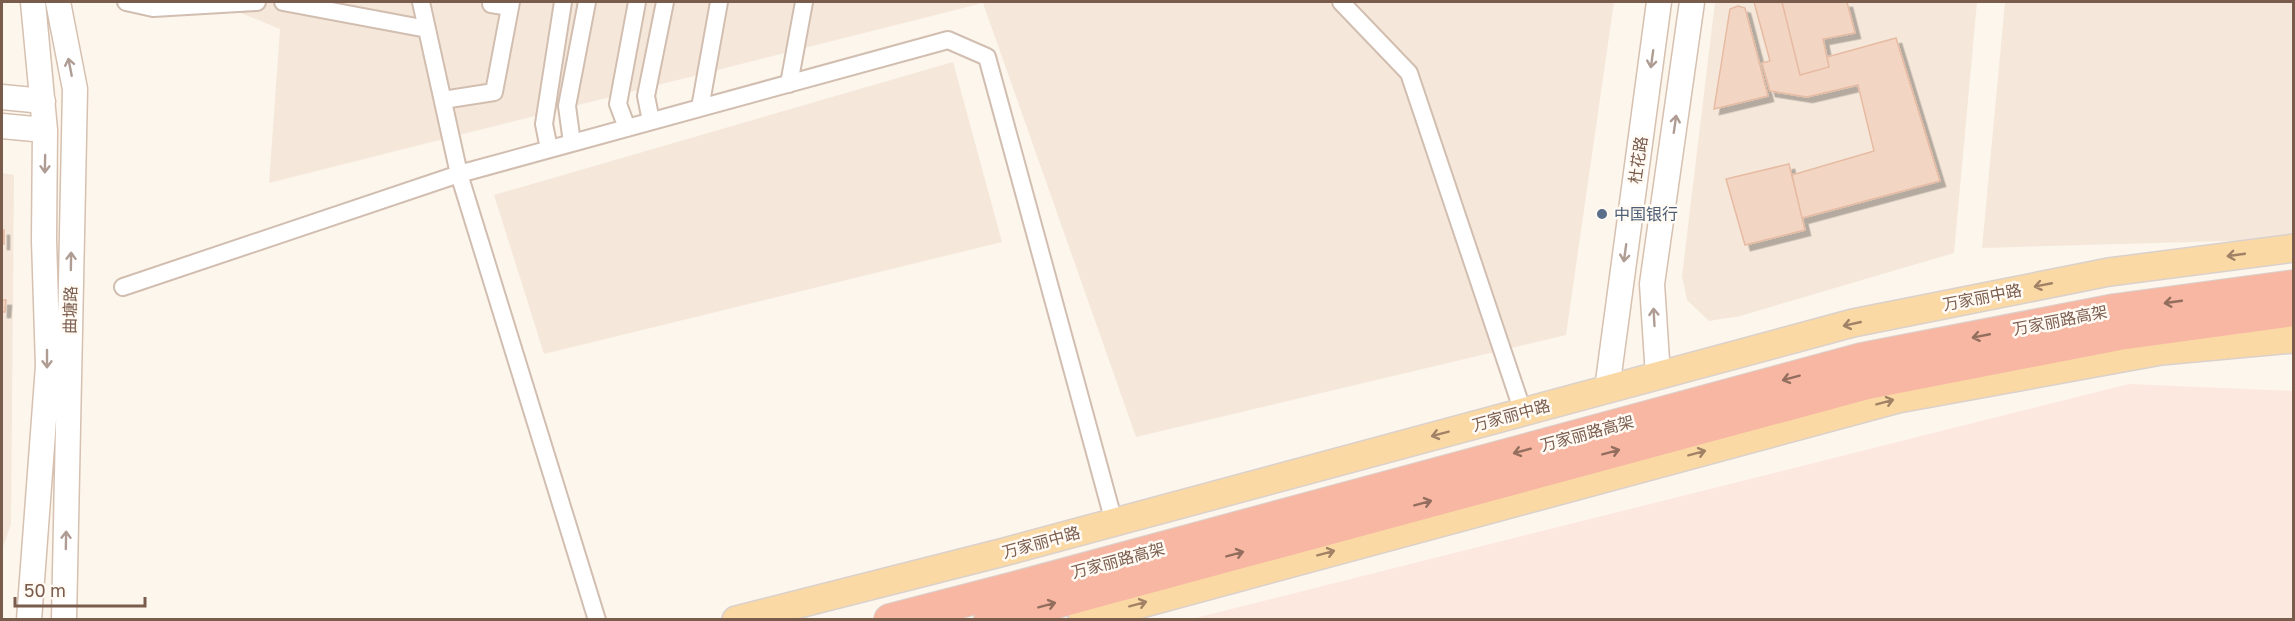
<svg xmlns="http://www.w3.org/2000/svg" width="2295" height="621" viewBox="0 0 2295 621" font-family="'Golos Text','Noto Sans SC',sans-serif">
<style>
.residential{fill:#f5e8da}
.commercial{fill:#fde8e0}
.building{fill:#f3d5c3;stroke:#e6bba3;stroke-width:1.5;filter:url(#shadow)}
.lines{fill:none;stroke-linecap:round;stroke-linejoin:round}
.street-casing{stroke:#d1beb0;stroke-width:20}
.secondary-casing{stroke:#d6c0b0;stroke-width:27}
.primary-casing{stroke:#dad1cd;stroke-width:30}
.highway-casing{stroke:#dad1cd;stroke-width:34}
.street{stroke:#fff;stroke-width:16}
.secondary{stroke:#fff;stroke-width:24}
.primary{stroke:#fbd9a5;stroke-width:27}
.highway{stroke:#f7b7a3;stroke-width:32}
.oneway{stroke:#af9d94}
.oneway2{stroke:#a18267}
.oneway3{stroke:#936e5e}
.service-dot{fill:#5c6f8a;stroke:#fffaf3;stroke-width:2}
.labels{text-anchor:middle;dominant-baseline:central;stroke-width:5;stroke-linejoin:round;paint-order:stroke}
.street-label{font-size:16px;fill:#7a5c4d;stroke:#fffaf3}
.service-label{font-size:16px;fill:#4e5e75;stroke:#fffaf3;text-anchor:start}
</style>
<defs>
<filter id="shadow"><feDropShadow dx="5.5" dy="5.5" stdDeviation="0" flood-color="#0004"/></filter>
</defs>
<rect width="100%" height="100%" fill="#fdf6ec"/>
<!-- residential -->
<path class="residential" d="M 214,2 L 1614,2 L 1566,335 L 1136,437 L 983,3 L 269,183 L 280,29 Z
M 1715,2 L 1977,2 L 1954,253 L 1740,316 L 1709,321 L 1687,300 L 1682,276 Z
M 2005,2 L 2293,2 L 2293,239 L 1982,248 Z
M 953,62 L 1002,242 L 544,354 L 494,195 Z
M 2,173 L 14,175 L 11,524 L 2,550 Z"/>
<!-- commercial -->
<path class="commercial" d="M 2129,384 L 2293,391 L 2293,619 L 1191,619 Z"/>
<!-- building -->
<path class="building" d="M 1754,2 L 1782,2 L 1800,75 L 1829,67 L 1827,57 L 1896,38 L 1940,181 L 1802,218 L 1792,175 L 1874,151 L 1858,85 L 1807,97 L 1770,91 L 1762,63 L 1770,61 Z
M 1782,2 L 1847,2 L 1855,33 L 1823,39 L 1829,67 L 1800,75 Z
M 1738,6 L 1745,8 L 1768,96 L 1714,109 L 1730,9 Z
M 1789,164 L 1805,230 L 1745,245 L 1726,179 Z
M 2,230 L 4,230 L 4,244 L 2,244 Z
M 2,300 L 6,300 L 5,312 L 2,312 Z"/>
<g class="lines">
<defs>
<path id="street" d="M 126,2 L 153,8 L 257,2
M 283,2 L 427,29
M 421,2 L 459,174 L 948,40 L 987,57 L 1114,522
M 1341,2 L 1409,73 L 1523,412
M 491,4 L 510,7
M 789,84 L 804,2
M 443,100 L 494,92 L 511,2
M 700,108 L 719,2
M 651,121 L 646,96 L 665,2
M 627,128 L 618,104 L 637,2
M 572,143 L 567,106 L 587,2
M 549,149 L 544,124 L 563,2
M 123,287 L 459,174 L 597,620"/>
<path id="secondary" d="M 58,2 L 75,89 L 64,620
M 2,97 L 43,101
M 2,126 L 45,130
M 1658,376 L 1652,284 L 1692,2
M 1607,389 L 1659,2
M 29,620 L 48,366 L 44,240 L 45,130 L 33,2"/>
<path id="primary" d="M 736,620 L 1004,552 L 1853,323 L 2109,272 L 2294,248
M 1082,620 L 1898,399 L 2161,351 L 2294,339"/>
<path id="highway" d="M 890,620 L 1014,588 L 1862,359 L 2115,310 L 2294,286
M 990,620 L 1867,383 L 2119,334 L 2294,310"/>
</defs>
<!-- street casing -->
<use href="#street" class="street-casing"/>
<!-- secondary casing -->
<use href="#secondary" class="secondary-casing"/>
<!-- primary casing -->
<use href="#primary" class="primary-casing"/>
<!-- highway casing -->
<use href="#highway" class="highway-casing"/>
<!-- street -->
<use href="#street" class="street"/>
<!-- secondary -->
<use href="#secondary" class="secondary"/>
<!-- primary -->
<use href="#primary" class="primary"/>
<!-- highway -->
<use href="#highway" class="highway"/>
</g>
<!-- one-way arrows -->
<defs><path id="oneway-shaft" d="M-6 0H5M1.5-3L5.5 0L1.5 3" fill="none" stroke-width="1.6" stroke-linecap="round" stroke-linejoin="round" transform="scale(1.5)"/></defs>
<g class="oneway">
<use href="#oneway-shaft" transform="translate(1652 59) rotate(98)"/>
<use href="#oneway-shaft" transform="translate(70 67) rotate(-101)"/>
<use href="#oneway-shaft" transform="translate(1675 124) rotate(-82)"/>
<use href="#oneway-shaft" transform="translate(45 164) rotate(91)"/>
<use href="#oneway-shaft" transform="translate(1625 253) rotate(98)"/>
<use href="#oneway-shaft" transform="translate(71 261) rotate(-89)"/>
<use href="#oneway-shaft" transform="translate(1654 317) rotate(-93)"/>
<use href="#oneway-shaft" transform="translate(47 359) rotate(90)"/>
<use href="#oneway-shaft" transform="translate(66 540) rotate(-89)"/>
</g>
<g class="oneway2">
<use href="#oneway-shaft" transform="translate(2236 255) rotate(172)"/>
<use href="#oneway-shaft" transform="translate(2043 285) rotate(169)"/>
<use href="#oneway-shaft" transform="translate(1852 324) rotate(167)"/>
<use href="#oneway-shaft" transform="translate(1885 402) rotate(-15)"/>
<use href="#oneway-shaft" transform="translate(1440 434) rotate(165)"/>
<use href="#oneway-shaft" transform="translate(1697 453) rotate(-15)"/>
<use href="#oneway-shaft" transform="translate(1326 553) rotate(-15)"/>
<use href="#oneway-shaft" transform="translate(1138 604) rotate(-15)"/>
</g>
<g class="oneway3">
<use href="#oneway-shaft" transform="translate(2173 302) rotate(172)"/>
<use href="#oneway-shaft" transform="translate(1981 336) rotate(169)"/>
<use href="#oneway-shaft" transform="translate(1791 378) rotate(165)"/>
<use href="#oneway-shaft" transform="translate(1522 451) rotate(165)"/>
<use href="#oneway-shaft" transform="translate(1611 452) rotate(-15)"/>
<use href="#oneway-shaft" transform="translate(1423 503) rotate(-15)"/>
<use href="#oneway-shaft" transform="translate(1235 554) rotate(-15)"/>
<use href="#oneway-shaft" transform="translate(1047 605) rotate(-15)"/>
</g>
<!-- markers -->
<circle class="service-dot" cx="1602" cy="214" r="6"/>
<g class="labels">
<!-- street labels -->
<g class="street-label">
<text transform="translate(1638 160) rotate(-82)">杜花路</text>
<text transform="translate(1982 297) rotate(-11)">万家丽中路</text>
<text transform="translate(70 310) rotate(-89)">曲塘路</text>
<text transform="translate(2060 320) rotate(-11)">万家丽路高架</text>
<text transform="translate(1511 415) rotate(-15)">万家丽中路</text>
<text transform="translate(1587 433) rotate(-15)">万家丽路高架</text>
<text transform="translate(1041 542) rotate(-15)">万家丽中路</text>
<text transform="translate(1118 560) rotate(-15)">万家丽路高架</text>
</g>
<!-- service labels -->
<g class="service-label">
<text x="1614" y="214">中国银行</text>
</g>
</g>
<!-- border -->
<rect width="2295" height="621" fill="none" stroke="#7a5c4d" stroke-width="6"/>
<!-- scale -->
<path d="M15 597v9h130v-9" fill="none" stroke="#7a5c4d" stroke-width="3"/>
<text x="24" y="597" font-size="18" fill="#7a5c4d" stroke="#fffaf3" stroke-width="4.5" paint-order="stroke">50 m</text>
</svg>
